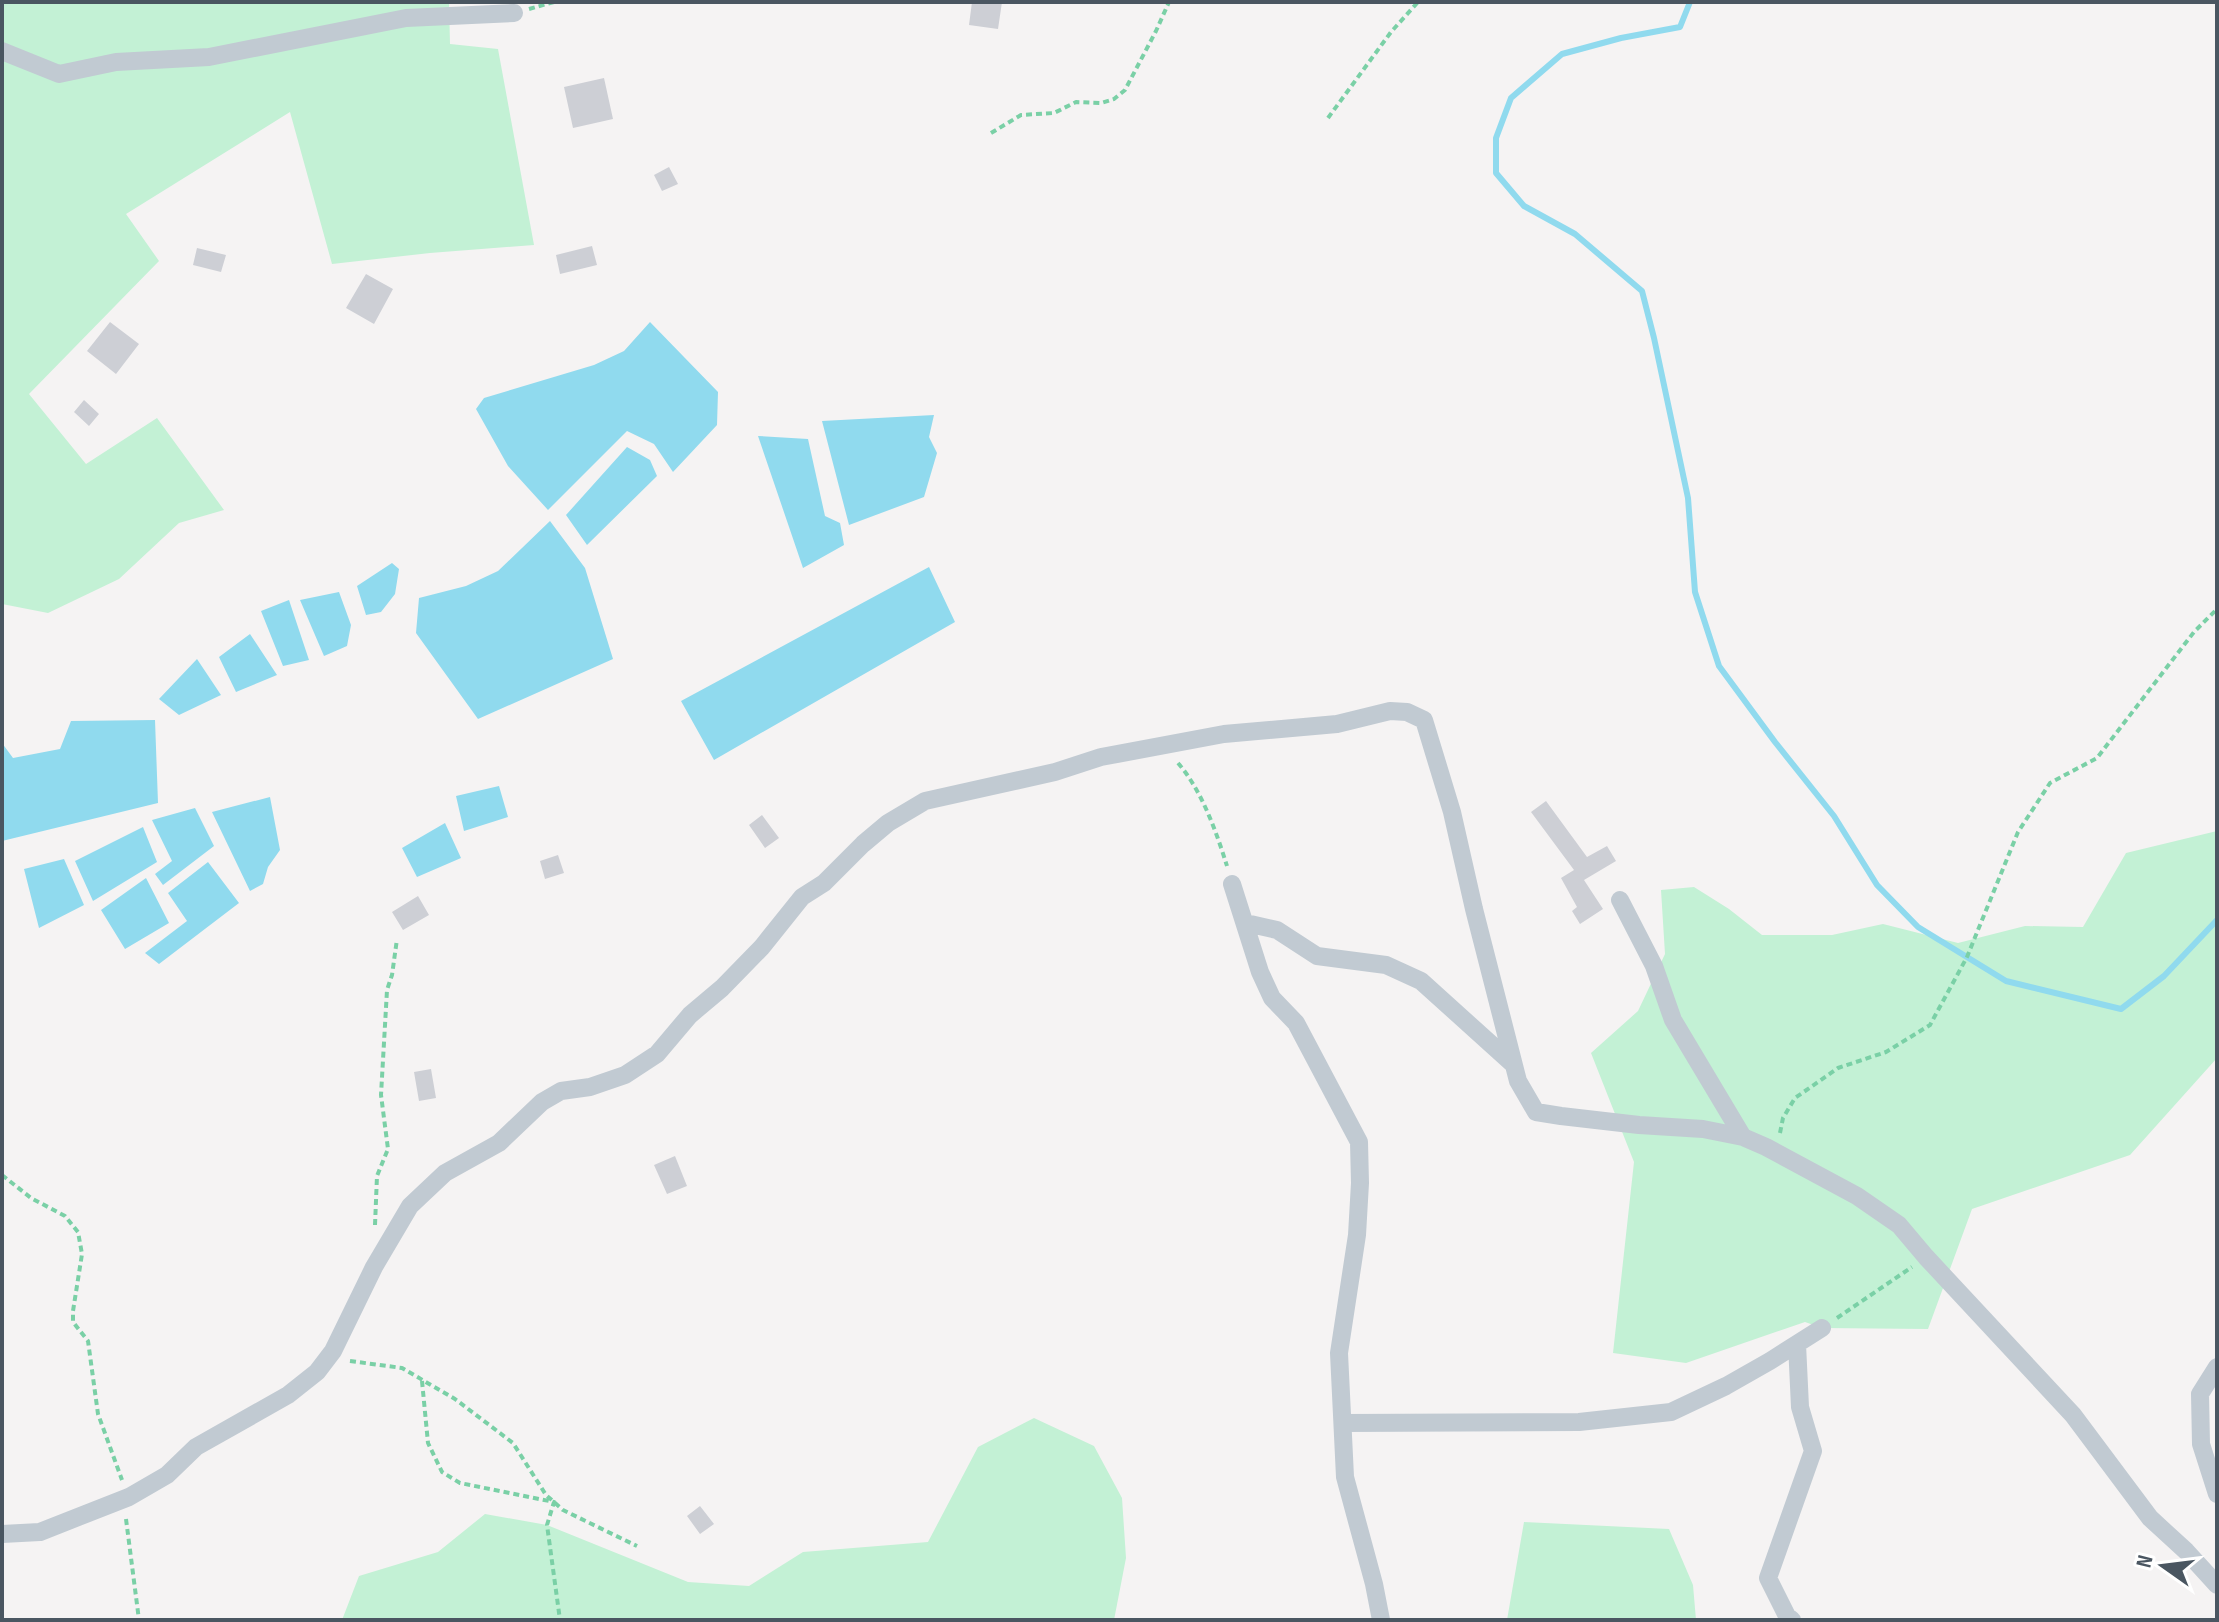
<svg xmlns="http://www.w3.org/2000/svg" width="2219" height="1622" viewBox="0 0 2219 1622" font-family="'Sofia Sans Condensed',sans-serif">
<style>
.green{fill:#c3f1d5}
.water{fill:#90daee}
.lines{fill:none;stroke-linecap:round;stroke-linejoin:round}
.stream{stroke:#90daee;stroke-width:6}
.building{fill:#cdcfd5}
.path{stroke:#7ad0a6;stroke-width:4;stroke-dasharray:6 4;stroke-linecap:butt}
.street{stroke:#c1cad2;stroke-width:18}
</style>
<rect width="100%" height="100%" fill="#f5f3f3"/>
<!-- green -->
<path class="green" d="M 2,2 L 449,2 L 450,44 L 498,49 L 534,245 L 430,253 L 332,264 L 290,112 L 126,214 L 159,261 L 29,394 L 86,464 L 157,418 L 224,510 L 179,523 L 119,579 L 48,613 L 2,604 Z
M 2217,831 L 2217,1058 L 2130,1155 L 1972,1209 L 1928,1329 L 1822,1328 L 1805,1322 L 1686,1363 L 1613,1353 L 1634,1162 L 1591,1053 L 1638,1011 L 1665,954 L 1661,890 L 1694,887 L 1729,909 L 1762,935 L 1832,935 L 1883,924 L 1958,943 L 2025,926 L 2083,927 L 2126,853 Z
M 1034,1418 L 1094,1446 L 1122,1498 L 1126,1558 L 1114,1620 L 342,1620 L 359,1576 L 438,1552 L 485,1514 L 547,1525 L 688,1582 L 749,1586 L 803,1552 L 928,1542 L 978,1447 Z
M 1524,1522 L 1669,1529 L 1693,1585 L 1696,1620 L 1507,1620 Z"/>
<!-- water -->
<path class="water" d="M 650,322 L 718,392 L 717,425 L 673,472 L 654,444 L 627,431 L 548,510 L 508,466 L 476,409 L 484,398 L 594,365 L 624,351 Z
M 934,415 L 929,437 L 937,453 L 924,497 L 849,525 L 822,421 Z
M 758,436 L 808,439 L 825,516 L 840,523 L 844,545 L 803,568 Z
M 627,447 L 650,460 L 657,476 L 587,545 L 566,515 Z
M 550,521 L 585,568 L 613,659 L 478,719 L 416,633 L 419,598 L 466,586 L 498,571 Z
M 392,563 L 399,569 L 395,594 L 381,612 L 366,615 L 357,586 Z
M 929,567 L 955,622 L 714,760 L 681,701 Z
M 339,592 L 351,625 L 347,646 L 324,656 L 300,600 Z
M 289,600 L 309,660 L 283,666 L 261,611 Z
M 250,634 L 277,675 L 236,692 L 219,657 Z
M 197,659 L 221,695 L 179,715 L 159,699 Z
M 155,720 L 158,803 L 2,841 L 2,743 L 13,758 L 60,749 L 71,721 Z
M 499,786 L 508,817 L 464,831 L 456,796 Z
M 270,797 L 280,850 L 268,867 L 263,884 L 250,891 L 212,812 Z
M 195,808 L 214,846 L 163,885 L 155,874 L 172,861 L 152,820 Z
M 445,823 L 461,858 L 417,877 L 402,848 Z
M 143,827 L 157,862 L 93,901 L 75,861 Z
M 64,859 L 84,905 L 39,928 L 24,869 Z
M 208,862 L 239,903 L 159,964 L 145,953 L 187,921 L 168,893 Z
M 146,878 L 169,923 L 125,949 L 101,910 Z"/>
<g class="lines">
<!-- stream -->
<path class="stream" d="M 1690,2 L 1680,27 L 1621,38 L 1562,54 L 1511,98 L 1496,138 L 1496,173 L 1524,206 L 1575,234 L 1642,291 L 1654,338 L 1688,498 L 1695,592 L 1719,666 L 1775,742 L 1834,816 L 1877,885 L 1918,927 L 2006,981 L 2121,1009 L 2164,976 L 2217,920"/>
</g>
<!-- building -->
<path class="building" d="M 972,2 L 1002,2 L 998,29 L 969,25 Z
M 604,78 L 613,119 L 573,128 L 564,87 Z
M 669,167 L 678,184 L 662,191 L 654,175 Z
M 592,246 L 597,265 L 560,274 L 556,255 Z
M 197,248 L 226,255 L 221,272 L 193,265 Z
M 366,274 L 393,289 L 374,324 L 346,308 Z
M 110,322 L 139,344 L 116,374 L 87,351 Z
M 84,400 L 99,414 L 89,426 L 74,412 Z
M 1546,801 L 1587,857 L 1607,846 L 1616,861 L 1584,880 L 1603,909 L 1580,924 L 1572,911 L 1577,907 L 1561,878 L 1574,870 L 1531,812 Z
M 762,815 L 779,838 L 765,848 L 749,825 Z
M 558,855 L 564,873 L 545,879 L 540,861 Z
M 418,896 L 429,915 L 403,930 L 392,912 Z
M 431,1069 L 436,1098 L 419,1101 L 414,1072 Z
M 675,1156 L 687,1186 L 667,1194 L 654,1165 Z
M 700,1506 L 714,1524 L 700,1534 L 687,1516 Z"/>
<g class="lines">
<!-- path -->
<path class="path" d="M 529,9 L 554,2
M 1328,118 L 1391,32 L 1418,2
M 991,133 L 1021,115 L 1054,113 L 1076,102 L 1101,103 L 1114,99 L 1125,90 L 1156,31 L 1169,2
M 1178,763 C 1202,791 1216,831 1227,866
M 1780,1133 L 1783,1118 L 1795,1098 L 1838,1068 L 1886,1052 L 1930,1025 L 1967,957 L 2018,832 L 2050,783 L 2097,758 L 2194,632 L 2217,609
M 2,1175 L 31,1198 L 65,1216 L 78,1232 L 82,1254 L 73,1311 L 73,1322 L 88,1341 L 98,1414 L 122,1480
M 375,1225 L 377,1176 L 388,1149 L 381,1095 L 387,990 L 392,975 L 397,939
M 1837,1318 L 1912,1267
M 350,1361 L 402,1368 L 455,1399 L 513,1443 L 546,1495 L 563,1510 L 637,1546
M 422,1381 L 428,1443 L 442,1472 L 460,1483 L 554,1502 L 547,1525 L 560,1620
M 126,1519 L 139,1620"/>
<!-- street -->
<path class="street" d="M 2,51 L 59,74 L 116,62 L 209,57 L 406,18 L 514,13
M 1232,884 L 1260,972 L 1272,998 L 1296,1023 L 1359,1142 L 1360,1183 L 1357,1235 L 1339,1353 L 1345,1477 L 1374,1584 L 1381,1620
M 1620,900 L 1654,966 L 1673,1020 L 1743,1137
M 1246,923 L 1277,930 L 1317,956 L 1386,965 L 1421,981 L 1513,1064
M 2217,1367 L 2200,1394 L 2201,1444 L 2217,1494
M 1343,1423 L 1579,1422 L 1671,1412 L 1726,1386 L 1770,1361 L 1822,1328
M 2,1534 L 40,1532 L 129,1497 L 167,1475 L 196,1447 L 288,1395 L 317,1372 L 333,1351 L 374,1267 L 410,1206 L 445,1173 L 499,1143 L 542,1102 L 561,1091 L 590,1087 L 625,1075 L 657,1054 L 690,1015 L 722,988 L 762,947 L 802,897 L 824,883 L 863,844 L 888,823 L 925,801 L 1055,772 L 1101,757 L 1224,734 L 1337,724 L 1390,711 L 1407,712 L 1424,720 L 1452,812 L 1474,909 L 1518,1081 L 1536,1112 L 1561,1116 L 1639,1125 L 1703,1129 L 1743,1137 L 1766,1147 L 1857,1196 L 1899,1225 L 1926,1257 L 2073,1415 L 2150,1518 L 2186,1551 L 2217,1585
M 1792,1620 L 1787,1616 L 1768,1578 L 1813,1451 L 1800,1407 L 1797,1344"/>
</g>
<!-- border -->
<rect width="2219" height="1622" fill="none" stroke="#4a5661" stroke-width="8"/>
<!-- north arrow -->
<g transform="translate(2163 1566) rotate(284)" stroke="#ffffff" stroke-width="6" paint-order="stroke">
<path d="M0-6L14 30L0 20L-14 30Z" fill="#4a5661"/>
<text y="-12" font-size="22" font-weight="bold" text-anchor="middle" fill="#4a5661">N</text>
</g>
</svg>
